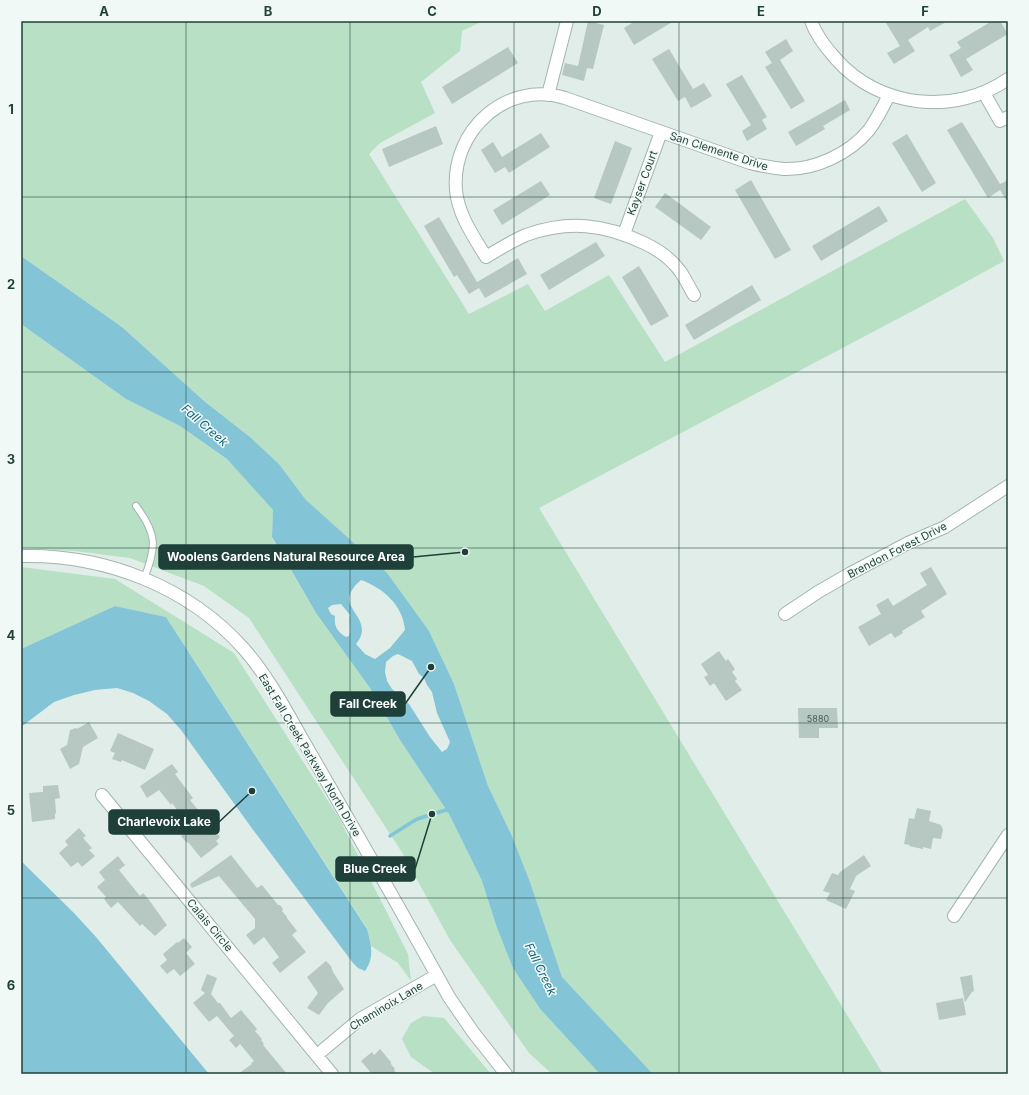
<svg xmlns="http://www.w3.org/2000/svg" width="1029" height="1095" viewBox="0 0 1029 1095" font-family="Inter,sans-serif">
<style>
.green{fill:#b7e0c5}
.water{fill:#83c4d7;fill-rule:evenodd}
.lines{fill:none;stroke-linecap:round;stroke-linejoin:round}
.stream{stroke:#83c4d7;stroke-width:3.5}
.building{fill:#b6c8c1}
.service-casing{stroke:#a3b5b0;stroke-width:8}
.minor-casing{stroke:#a3b5b0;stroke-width:14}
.service{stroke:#fff;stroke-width:6}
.minor{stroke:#fff;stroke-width:12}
.grid{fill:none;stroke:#1f3f39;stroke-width:1;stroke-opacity:0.55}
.labels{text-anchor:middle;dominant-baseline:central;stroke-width:3;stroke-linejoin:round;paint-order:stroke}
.number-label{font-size:9px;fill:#45615b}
.street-label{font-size:11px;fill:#1f3f39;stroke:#f1f9f6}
.water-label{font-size:12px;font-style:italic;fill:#146680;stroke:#f1f9f6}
.leader{fill:none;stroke:#1f3f39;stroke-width:1.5}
.callout-dot{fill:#1f3f39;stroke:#f1f9f6;stroke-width:1.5}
.callout{fill:#1f3f39;stroke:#1f3f39;stroke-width:1.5}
.callout-label{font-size:12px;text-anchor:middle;font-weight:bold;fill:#fff}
.neatline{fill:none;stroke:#1f3f39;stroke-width:1.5}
.grid-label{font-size:13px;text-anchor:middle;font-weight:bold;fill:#1f3f39}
</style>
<rect width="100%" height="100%" fill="#e1ede8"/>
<!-- green -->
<path class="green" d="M 21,21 L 483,21 L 462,31 L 460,51 L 421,82 L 435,113 L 380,143 L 369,154 L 469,314 L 528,284 L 545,311 L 609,275 L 665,362 L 965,199 L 993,238 L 1004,261 L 922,306 L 539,508 L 883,1074 L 653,1074 L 562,977 L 530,882 L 512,836 L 488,786 L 454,684 L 429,631 L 306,500 L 279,464 L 250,437 L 204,401 L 122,327 L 21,256 Z
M 21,324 L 126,399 L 180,426 L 227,459 L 273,510 L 272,538 L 316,613 L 370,688 L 400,740 L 449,814 L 482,881 L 496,925 L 541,1010 L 600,1074 L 552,1074 L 529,1053 L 450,940 L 403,854 L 249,618 L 204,586 L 130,558 L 75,551 L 21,548 Z
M 21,567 L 115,579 L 234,653 L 339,818 L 408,954 L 411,981 L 398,963 L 371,946 L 367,928 L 166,617 L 115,606 L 21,649 Z
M 423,1016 L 444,1018 L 491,1074 L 435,1074 L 411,1057 L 402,1039 L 411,1023 Z"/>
<!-- water -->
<path class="water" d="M 21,256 L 122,327 L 204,401 L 250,437 L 279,464 L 306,500 L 387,573 L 429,631 L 454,684 L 488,786 L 512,836 L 530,882 L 562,977 L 653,1074 L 600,1074 L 541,1010 L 513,968 L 496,925 L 482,881 L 449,814 L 400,740 L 370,688 L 316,613 L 272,537 L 273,510 L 227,459 L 180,426 L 126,399 L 21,324 ZM 361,580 C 383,588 403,605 405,630 L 390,648 L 375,659 L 365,654 L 356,644 C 373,623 348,612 349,598 C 350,591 356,584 361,580 ZM 332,605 L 341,604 L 350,615 C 348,622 351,628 349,636 L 346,637 C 337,631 334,627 335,616 L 331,614 L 328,608 ZM 398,654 L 412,661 L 419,674 L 424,678 L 427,685 L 432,692 L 437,713 L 450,742 L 447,749 L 442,752 L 430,737 L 409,704 L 392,689 L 387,681 L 385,672 L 386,662 L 393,656 Z
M 115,606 L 166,617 L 367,929 C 371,944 375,957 365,971 L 358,968 L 353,963 L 251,827 L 181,730 L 167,714 L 149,701 L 133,693 L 117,688 L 95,690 L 74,695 L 54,702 L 21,727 L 21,649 Z
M 21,861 L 73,912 L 96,937 L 209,1074 L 21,1074 Z"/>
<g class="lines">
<!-- stream -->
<path class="stream" d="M 390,836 L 417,819 L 446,810 L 451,812"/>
</g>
<!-- building -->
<path class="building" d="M 588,21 L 604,25 L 593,69 L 587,68 L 584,81 L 562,75 L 565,63 L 578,66 Z
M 635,21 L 674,21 L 634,45 L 624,28 Z
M 885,21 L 948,21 L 930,31 L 928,27 L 908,40 L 915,51 L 894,64 L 887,53 L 900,46 Z
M 992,21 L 1000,21 L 1008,34 L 966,59 L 973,70 L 961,77 L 949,55 L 961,48 L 957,42 Z
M 786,39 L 793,51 L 780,60 L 805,101 L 791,109 L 765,67 L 772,63 L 765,52 Z
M 508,47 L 518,63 L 452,104 L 442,87 Z
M 669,49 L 693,89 L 704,83 L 712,96 L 691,108 L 685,97 L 678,101 L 652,59 Z
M 742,75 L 767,117 L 762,120 L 767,129 L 747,141 L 742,131 L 751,125 L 726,84 Z
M 845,100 L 850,110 L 823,126 L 825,129 L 796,146 L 788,132 Z
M 962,122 L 1000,184 L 1008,180 L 1008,203 L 1000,190 L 988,198 L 947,130 Z
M 436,126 L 443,144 L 389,167 L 382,149 Z
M 541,133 L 550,147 L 509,173 L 505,167 L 495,173 L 481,150 L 493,142 L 502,157 Z
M 907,134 L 936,183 L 922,192 L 892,143 Z
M 615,141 L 632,148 L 611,204 L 594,198 Z
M 751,180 L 791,250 L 775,259 L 735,190 Z
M 541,181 L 550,195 L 502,225 L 493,210 Z
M 665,193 L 711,227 L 701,240 L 655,207 Z
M 879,206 L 888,221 L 821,261 L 812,246 Z
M 439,217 L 477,282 L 518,258 L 527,274 L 485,298 L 479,288 L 469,294 L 457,275 L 454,277 L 424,226 Z
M 596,242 L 605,256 L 549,290 L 540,275 Z
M 639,266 L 669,316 L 651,326 L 622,277 Z
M 752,285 L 761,300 L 694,340 L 685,325 Z
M 931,567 L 947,594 L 921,611 L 925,617 L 902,631 L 903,633 L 895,638 L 891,633 L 869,646 L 858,627 L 881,614 L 876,605 L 888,598 L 893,606 L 927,585 L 920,573 Z
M 719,651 L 726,661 L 728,659 L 735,669 L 732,672 L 737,679 L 735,681 L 742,690 L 726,701 L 714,683 L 710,686 L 704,677 L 708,675 L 701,664 Z
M 798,708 L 837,708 L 838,728 L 819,728 L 819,738 L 799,738 Z
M 89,722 L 98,738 L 83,747 L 79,764 L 70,769 L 60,749 L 67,745 L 70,730 L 76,728 L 77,729 Z
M 118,733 L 154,749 L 145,770 L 122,760 L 121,762 L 112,759 L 115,753 L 110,751 Z
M 172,764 L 178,772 L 175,774 L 193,798 L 190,800 L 220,837 L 216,841 L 219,844 L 201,858 L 188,842 L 187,843 L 181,836 L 183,834 L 176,825 L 183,818 L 172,803 L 171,805 L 159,790 L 147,798 L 140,786 Z
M 58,785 L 60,798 L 55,799 L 56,813 L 55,814 L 55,819 L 32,822 L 29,793 L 43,792 L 43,786 Z
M 917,808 L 931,811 L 929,821 L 941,825 L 943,830 L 941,839 L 933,838 L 931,849 L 923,847 L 923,849 L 909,846 L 910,845 L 904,844 L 909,818 L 914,819 Z
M 79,828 L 86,836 L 83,838 L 92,848 L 89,850 L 95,856 L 82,867 L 78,862 L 71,867 L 59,853 L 68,845 L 65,841 Z
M 231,855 L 257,888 L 262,885 L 278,905 L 280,905 L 283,909 L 282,911 L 287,917 L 287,918 L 297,931 L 292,935 L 306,952 L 280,973 L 272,963 L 279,957 L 264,937 L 254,945 L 246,935 L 255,928 L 255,919 L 219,876 L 192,888 L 190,884 Z
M 864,855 L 871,866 L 856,876 L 850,889 L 855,891 L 846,909 L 826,900 L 830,893 L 823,891 L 832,873 L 838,875 L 840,872 Z
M 118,856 L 125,865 L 119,870 L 140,896 L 143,893 L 149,900 L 167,925 L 155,936 L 142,924 L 140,926 L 118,902 L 111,908 L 104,899 L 106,897 L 97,887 L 105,880 L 99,872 Z
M 184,938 L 192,947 L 186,953 L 195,964 L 180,976 L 174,969 L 167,974 L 160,966 L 167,960 L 163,954 L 177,942 L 178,943 Z
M 326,961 L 331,966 L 333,972 L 344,989 L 328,1003 L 319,1015 L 307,1008 L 318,993 L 307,977 Z
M 207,974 L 217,978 L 211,994 L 218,1003 L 220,1003 L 231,1018 L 241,1010 L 257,1029 L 255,1031 L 262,1039 L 261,1040 L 264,1044 L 263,1045 L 287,1074 L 238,1074 L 252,1064 L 251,1063 L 254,1061 L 240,1044 L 236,1048 L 229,1040 L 234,1036 L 217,1016 L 209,1022 L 193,1003 L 205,993 L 201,990 Z
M 972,975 L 974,991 L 972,992 L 965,1002 L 960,977 Z
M 963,998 L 966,1015 L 939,1020 L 936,1003 Z
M 380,1049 L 391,1062 L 391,1064 L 395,1069 L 394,1070 L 397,1074 L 372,1074 L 361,1061 L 372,1052 L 374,1055 Z"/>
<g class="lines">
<defs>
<path id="service" d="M 136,506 C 158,535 156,547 144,579"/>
<path id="minor" d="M 811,21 C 816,35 826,48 836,59 C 879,108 955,116 1008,79
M 984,93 L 1000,121 L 1008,117
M 548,95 L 567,21
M 624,234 L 661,132
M 694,295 C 689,287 685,278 680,271 C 671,259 657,249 644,243 C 604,224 569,220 526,235 C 512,241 499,249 486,257 C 474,237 458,215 456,190 C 451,131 506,80 565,98 L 750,163 C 762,166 772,168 784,169 C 815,170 849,154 869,130 C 877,119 883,107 889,95
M 21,556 C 104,554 188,586 244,649 C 265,673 281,701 296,728 C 310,753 325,778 339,803 C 376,867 413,932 449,997 L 473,1032 L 506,1074
M 785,614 L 818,592 L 851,573 L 908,543 L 945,527 L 1008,486
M 102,795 L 332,1074
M 954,916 L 1008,835
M 317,1055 L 360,1019 L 437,975"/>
</defs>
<!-- service casing -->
<use href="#service" class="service-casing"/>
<!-- minor casing -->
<use href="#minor" class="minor-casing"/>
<!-- service -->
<use href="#service" class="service"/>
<!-- minor -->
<use href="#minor" class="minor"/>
</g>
<!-- grid -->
<path class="grid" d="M 186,21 L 186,1074M 350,21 L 350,1074M 514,21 L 514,1074M 679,21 L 679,1074M 843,21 L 843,1074M 21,197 L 1008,197M 21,372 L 1008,372M 21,548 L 1008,548M 21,723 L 1008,723M 21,898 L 1008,898"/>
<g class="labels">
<!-- number labels -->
<g class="number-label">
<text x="818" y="718">5880</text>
</g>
<!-- street labels -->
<g class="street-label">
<text transform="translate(719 151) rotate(18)">San Clemente Drive</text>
<text transform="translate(642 183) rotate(-70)">Kayser Court</text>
<text transform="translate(897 550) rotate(-27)">Brendon Forest Drive</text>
<text transform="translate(310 755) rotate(59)">East Fall Creek Parkway North Drive</text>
<text transform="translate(210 925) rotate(50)">Calais Circle</text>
<text transform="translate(386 1006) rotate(-31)">Chaminoix Lane</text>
</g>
<!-- water labels -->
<g class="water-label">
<text transform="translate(205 425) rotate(41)">Fall Creek</text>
<text transform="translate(541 969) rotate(64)">Fall Creek</text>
</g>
</g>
<!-- callouts -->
<path class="leader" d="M465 552L413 557M431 667L405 704M252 791L219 822M432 814L415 869"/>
<g class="callout-dot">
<circle cx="465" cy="552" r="4"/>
<circle cx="431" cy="667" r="4"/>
<circle cx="252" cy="791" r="4"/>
<circle cx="432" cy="814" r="4"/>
</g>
<g class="callout">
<rect x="159" y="545" width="254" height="24" rx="4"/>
<rect x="331" y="692" width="74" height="24" rx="4"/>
<rect x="109" y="810" width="110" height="24" rx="4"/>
<rect x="336" y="857" width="79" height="24" rx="4"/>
</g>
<g class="callout-label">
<text x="286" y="561">Woolens Gardens Natural Resource Area</text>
<text x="368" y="708">Fall Creek</text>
<text x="164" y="826">Charlevoix Lake</text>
<text x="375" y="873">Blue Creek</text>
</g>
<!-- border -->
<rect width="1029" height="1095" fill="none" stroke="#f1f9f6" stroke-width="44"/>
<rect x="22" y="22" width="985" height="1051" class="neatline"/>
<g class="grid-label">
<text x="104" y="16">A</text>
<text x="268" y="16">B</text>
<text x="432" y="16">C</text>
<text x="597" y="16">D</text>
<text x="761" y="16">E</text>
<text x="925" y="16">F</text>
<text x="11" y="114">1</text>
<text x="11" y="289">2</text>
<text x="11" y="464">3</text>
<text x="11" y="640">4</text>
<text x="11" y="815">5</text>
<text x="11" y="990">6</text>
</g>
</svg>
